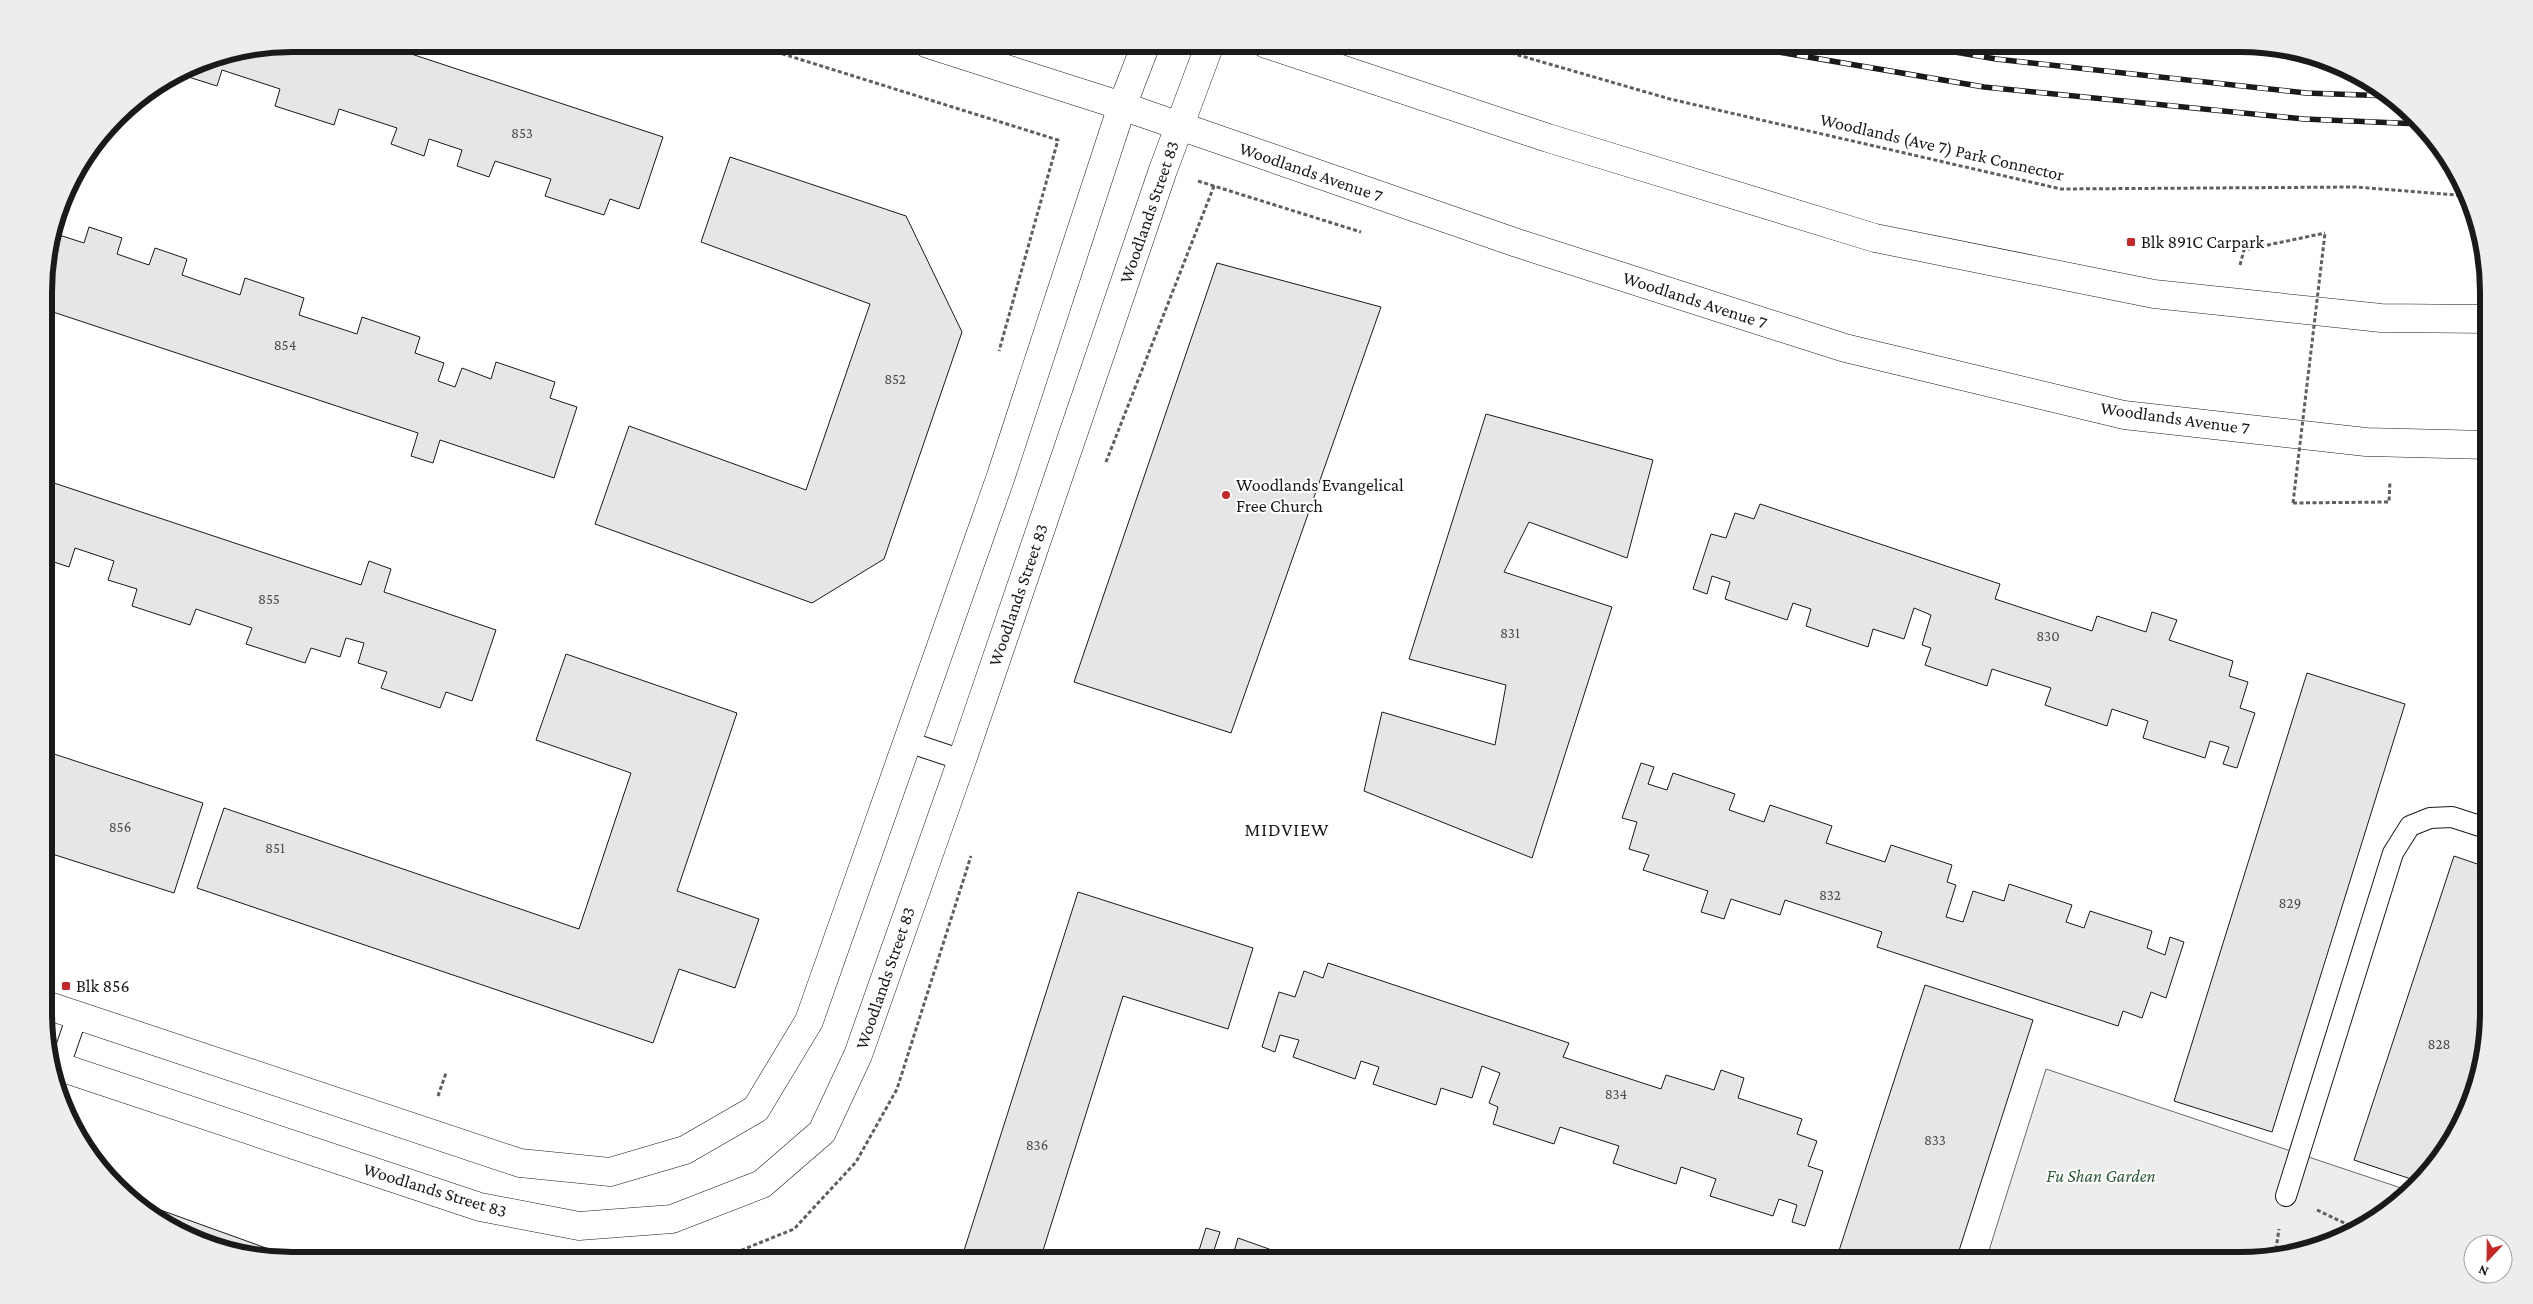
<svg xmlns="http://www.w3.org/2000/svg" width="2533" height="1304" viewBox="0 0 2533 1304" font-family="'Crimson Pro',serif">
<style>
.built{fill:#ededed;stroke:#6a6a6a}
.building{fill:#e6e6e6;stroke:#1a1a1a}
.lines{fill:none;stroke-linecap:round;stroke-linejoin:round}
.service-casing{stroke:#1a1a1a;stroke-width:22}
.minor-casing{stroke:#1a1a1a;stroke-width:29}
.primary-casing{stroke:#1a1a1a;stroke-width:29}
.path{stroke:#5f5f5f;stroke-width:3;stroke-dasharray:4 2.5;stroke-linecap:butt}
.service{stroke:#fff;stroke-width:20}
.minor{stroke:#fff;stroke-width:28}
.primary{stroke:#fff;stroke-width:28}
.rail-casing{stroke:#1a1a1a;stroke-width:5.5}
.rail{stroke:#fff;stroke-width:4;stroke-dasharray:11;stroke-linecap:butt}
.path-bridge{stroke:#5f5f5f;stroke-width:3;stroke-dasharray:4 2.5;stroke-linecap:butt}
.poi-dot{fill:#c62828;stroke:#fff;stroke-width:2}
.labels{text-anchor:middle;dominant-baseline:central;stroke-width:4;stroke-linejoin:round;paint-order:stroke}
.number-label{font-size:15px;fill:#4d4d4d}
.street-label{font-size:18px;fill:#1a1a1a;stroke:#fff}
.poi-label{font-size:18px;fill:#1a1a1a;stroke:#fff;text-anchor:start}
.park-label{font-size:18px;font-style:italic;fill:#2b5a34;stroke:#fff}
.neighbourhood-label{font-size:19px;letter-spacing:1px;fill:#1a1a1a;stroke:#fff}
.rim{fill:none;stroke:#1a1a1a;stroke-width:6}
</style>
<rect width="100%" height="100%" fill="#fff"/>
<!-- built -->
<path class="built" d="M 2046,1069 L 2410,1191 L 2379,1219 L 2320,1247 L 2257,1260 L 1986,1260 Z"/>
<!-- building -->
<path class="building" d="M 292,44 L 381,44 L 663,137 L 639,209 L 610,199 L 604,215 L 545,196 L 551,179 L 495,161 L 489,177 L 457,166 L 462,150 L 429,139 L 424,156 L 391,144 L 397,128 L 339,109 L 334,125 L 275,106 L 280,89 L 222,70 L 217,86 L 179,74 L 197,63 Z
M 730,157 L 906,216 L 962,332 L 884,559 L 812,603 L 595,524 L 629,426 L 806,490 L 870,304 L 701,242 Z
M 89,227 L 122,238 L 117,254 L 149,265 L 155,248 L 187,259 L 182,275 L 240,295 L 245,278 L 304,298 L 299,315 L 357,334 L 362,317 L 420,337 L 415,353 L 444,363 L 438,381 L 455,387 L 462,368 L 491,379 L 496,362 L 555,382 L 550,398 L 577,407 L 554,478 L 440,440 L 433,463 L 411,456 L 418,433 L 44,309 L 44,276 L 56,234 L 84,243 Z
M 1217,263 L 1381,307 L 1231,733 L 1074,682 Z
M 1486,414 L 1653,460 L 1627,558 L 1529,522 L 1504,572 L 1612,607 L 1532,858 L 1364,791 L 1382,712 L 1495,745 L 1506,685 L 1409,659 Z
M 45,480 L 361,585 L 369,561 L 391,569 L 384,592 L 496,630 L 472,701 L 446,692 L 440,708 L 381,688 L 387,672 L 358,663 L 364,643 L 346,638 L 340,657 L 311,648 L 305,663 L 246,644 L 252,628 L 196,609 L 190,625 L 132,606 L 137,589 L 108,580 L 114,561 L 75,548 L 69,567 L 45,559 Z
M 1760,504 L 2000,584 L 1995,599 L 2092,631 L 2097,616 L 2146,632 L 2152,612 L 2177,620 L 2169,640 L 2233,661 L 2229,676 L 2248,682 L 2240,708 L 2255,713 L 2237,768 L 2223,764 L 2229,747 L 2210,741 L 2205,758 L 2143,738 L 2148,721 L 2112,709 L 2107,726 L 2045,705 L 2051,688 L 1992,669 L 1987,686 L 1925,665 L 1931,648 L 1922,645 L 1931,615 L 1914,608 L 1904,639 L 1873,629 L 1868,647 L 1806,626 L 1811,609 L 1793,603 L 1787,620 L 1725,599 L 1730,582 L 1712,576 L 1707,594 L 1693,589 L 1711,534 L 1726,538 L 1735,513 L 1754,519 Z
M 566,654 L 737,713 L 677,891 L 759,919 L 735,988 L 679,969 L 653,1043 L 197,888 L 224,808 L 579,929 L 631,773 L 536,740 Z
M 2307,673 L 2405,704 L 2272,1132 L 2174,1101 Z
M 45,751 L 203,803 L 174,893 L 46,852 Z
M 1641,763 L 1654,767 L 1648,784 L 1667,790 L 1673,773 L 1735,794 L 1729,810 L 1764,822 L 1770,805 L 1832,826 L 1826,843 L 1885,862 L 1891,845 L 1952,865 L 1947,882 L 1956,885 L 1946,917 L 1963,922 L 1973,891 L 2004,901 L 2009,884 L 2072,905 L 2066,922 L 2084,928 L 2090,911 L 2152,931 L 2147,948 L 2165,955 L 2170,937 L 2184,942 L 2166,998 L 2151,992 L 2142,1018 L 2123,1011 L 2118,1026 L 1877,947 L 1882,932 L 1785,900 L 1780,915 L 1731,899 L 1724,919 L 1701,912 L 1708,891 L 1643,870 L 1649,855 L 1629,849 L 1637,822 L 1622,818 Z
M 2454,856 L 2489,868 L 2489,1012 L 2481,1076 L 2463,1122 L 2427,1176 L 2420,1182 L 2354,1160 Z
M 1078,892 L 1253,948 L 1228,1029 L 1123,996 L 1040,1260 L 961,1260 Z
M 1328,963 L 1569,1043 L 1563,1057 L 1661,1089 L 1666,1075 L 1714,1090 L 1721,1070 L 1744,1078 L 1738,1098 L 1802,1119 L 1797,1134 L 1817,1141 L 1808,1166 L 1823,1171 L 1805,1226 L 1792,1222 L 1797,1205 L 1779,1199 L 1773,1216 L 1710,1196 L 1716,1179 L 1681,1167 L 1676,1184 L 1613,1163 L 1619,1146 L 1560,1127 L 1554,1144 L 1493,1124 L 1498,1107 L 1489,1103 L 1500,1073 L 1482,1066 L 1472,1098 L 1441,1088 L 1436,1105 L 1373,1084 L 1379,1067 L 1361,1061 L 1355,1079 L 1293,1057 L 1299,1040 L 1280,1035 L 1275,1052 L 1262,1047 L 1279,992 L 1295,997 L 1304,971 L 1323,978 Z
M 1925,985 L 2033,1020 L 1956,1260 L 1836,1260 Z
M 130,1199 L 291,1257 L 290,1260 L 228,1252 L 182,1234 Z
M 1206,1228 L 1220,1232 L 1214,1250 L 1233,1255 L 1238,1238 L 1300,1260 L 1196,1260 Z"/>
<g class="lines">
<defs>
<path id="service" d="M 908,742 L 962,760
M 55,1080 L 77,1016
M 2286,1196 L 2393,853 L 2410,826 L 2430,818 L 2452,817 L 2489,829"/>
<path id="minor" d="M 46,1005 L 520,1163 L 610,1172 L 685,1150 L 756,1109 L 809,1021 L 1001,476 L 1122,106 L 1146,44
M 51,1064 L 480,1207 L 579,1226 L 672,1219 L 762,1184 L 822,1132 L 858,1055 L 962,760 L 1163,170 L 1210,44"/>
<path id="primary" d="M 928,44 L 1122,106 L 1517,243 L 1845,348 L 2124,415 L 2366,442 L 2488,445
M 1266,44 L 1548,138 L 1875,238 L 2154,294 L 2381,318 L 2487,319"/>
</defs>
<!-- service casing -->
<use href="#service" class="service-casing"/>
<!-- minor casing -->
<use href="#minor" class="minor-casing"/>
<!-- primary casing -->
<use href="#primary" class="primary-casing"/>
<!-- path -->
<path class="path" d="M 751,44 L 1058,140 L 999,351
M 1480,44 L 1670,99 L 2061,189 L 2355,187 L 2470,196
M 1198,181 L 1361,232
M 2240,265 L 2244,250 L 2325,233
M 1106,462 L 1214,186
M 2293,503 L 2389,502 L 2390,481
M 438,1096 L 446,1073
M 2317,1210 L 2357,1229
M 524,1256 L 535,1260
M 2275,1256 L 2279,1229
M 717,1260 L 794,1229 L 856,1162 L 897,1089 L 971,856"/>
<!-- service -->
<use href="#service" class="service"/>
<!-- minor -->
<use href="#minor" class="minor"/>
<!-- primary -->
<use href="#primary" class="primary"/>
<defs>
<path id="rail" d="M 1732,44 L 1984,87 L 2304,119 L 2421,124
M 1908,44 L 1996,59 L 2306,93 L 2391,96"/>
</defs>
<!-- rail casing -->
<use href="#rail" class="rail-casing"/>
<!-- rail -->
<use href="#rail" class="rail"/>
<!-- path-bridge -->
<path class="path-bridge" d="M 2293,503 L 2325,233"/>
</g>
<!-- markers -->
<g class="poi-dot">
<rect x="2126" y="237" width="10" height="10" rx="2.5"/>
<circle cx="1226" cy="495" r="5"/>
<rect x="61" y="981" width="10" height="10" rx="2.5"/>
</g>
<g class="labels">
<!-- number labels -->
<g class="number-label">
<text x="522" y="133">853</text>
<text x="285" y="345">854</text>
<text x="895" y="379">852</text>
<text x="269" y="599">855</text>
<text x="1510" y="633">831</text>
<text x="2048" y="636">830</text>
<text x="120" y="827">856</text>
<text x="275" y="848">851</text>
<text x="1830" y="895">832</text>
<text x="2290" y="903">829</text>
<text x="2439" y="1044">828</text>
<text x="1616" y="1094">834</text>
<text x="1935" y="1140">833</text>
<text x="1037" y="1145">836</text>
</g>
<!-- street labels -->
<g class="street-label">
<text transform="translate(1942 147) rotate(13)">Woodlands (Ave 7) Park Connector</text>
<text transform="translate(1311 172) rotate(19)">Woodlands Avenue 7</text>
<text transform="translate(1149 212) rotate(-71)">Woodlands Street 83</text>
<text transform="translate(1695 300) rotate(18)">Woodlands Avenue 7</text>
<text transform="translate(2175 418) rotate(8)">Woodlands Avenue 7</text>
<text transform="translate(1018 595) rotate(-71)">Woodlands Street 83</text>
<text transform="translate(885 978) rotate(-71)">Woodlands Street 83</text>
<text transform="translate(435 1190) rotate(17)">Woodlands Street 83</text>
</g>
<!-- poi labels -->
<g class="poi-label">
<text x="2141" y="242">Blk 891C Carpark</text>
<text x="1236" y="485">Woodlands Evangelical<tspan x="1236" dy="21">Free Church</tspan></text>
<text x="76" y="986">Blk 856</text>
</g>
<!-- park labels -->
<g class="park-label">
<text x="2101" y="1176">Fu Shan Garden</text>
</g>
<!-- neighbourhood labels -->
<g class="neighbourhood-label">
<text x="1287" y="829">MIDVIEW</text>
</g>
</g>
<!-- crop -->
<path d="M0 0H2533V1304H0ZM292 52H2240A240 240 0 0 1 2480 292V1012A240 240 0 0 1 2240 1252H292A240 240 0 0 1 52 1012V292A240 240 0 0 1 292 52Z" fill="#ededed" fill-rule="evenodd"/>
<path class="rim" d="M292 52H2240A240 240 0 0 1 2480 292V1012A240 240 0 0 1 2240 1252H292A240 240 0 0 1 52 1012V292A240 240 0 0 1 292 52Z"/>
<!-- north arrow -->
<g transform="translate(2488 1259) rotate(202)"><circle r="24" fill="#ffffff" stroke="#a3a3a3"/>
<path d="M0-4L9 19L0 12L-9 19Z" fill="#c62828"/>
<text y="-8" font-size="14" font-weight="bold" text-anchor="middle" fill="#1a1a1a">N</text>
</g>
</svg>
